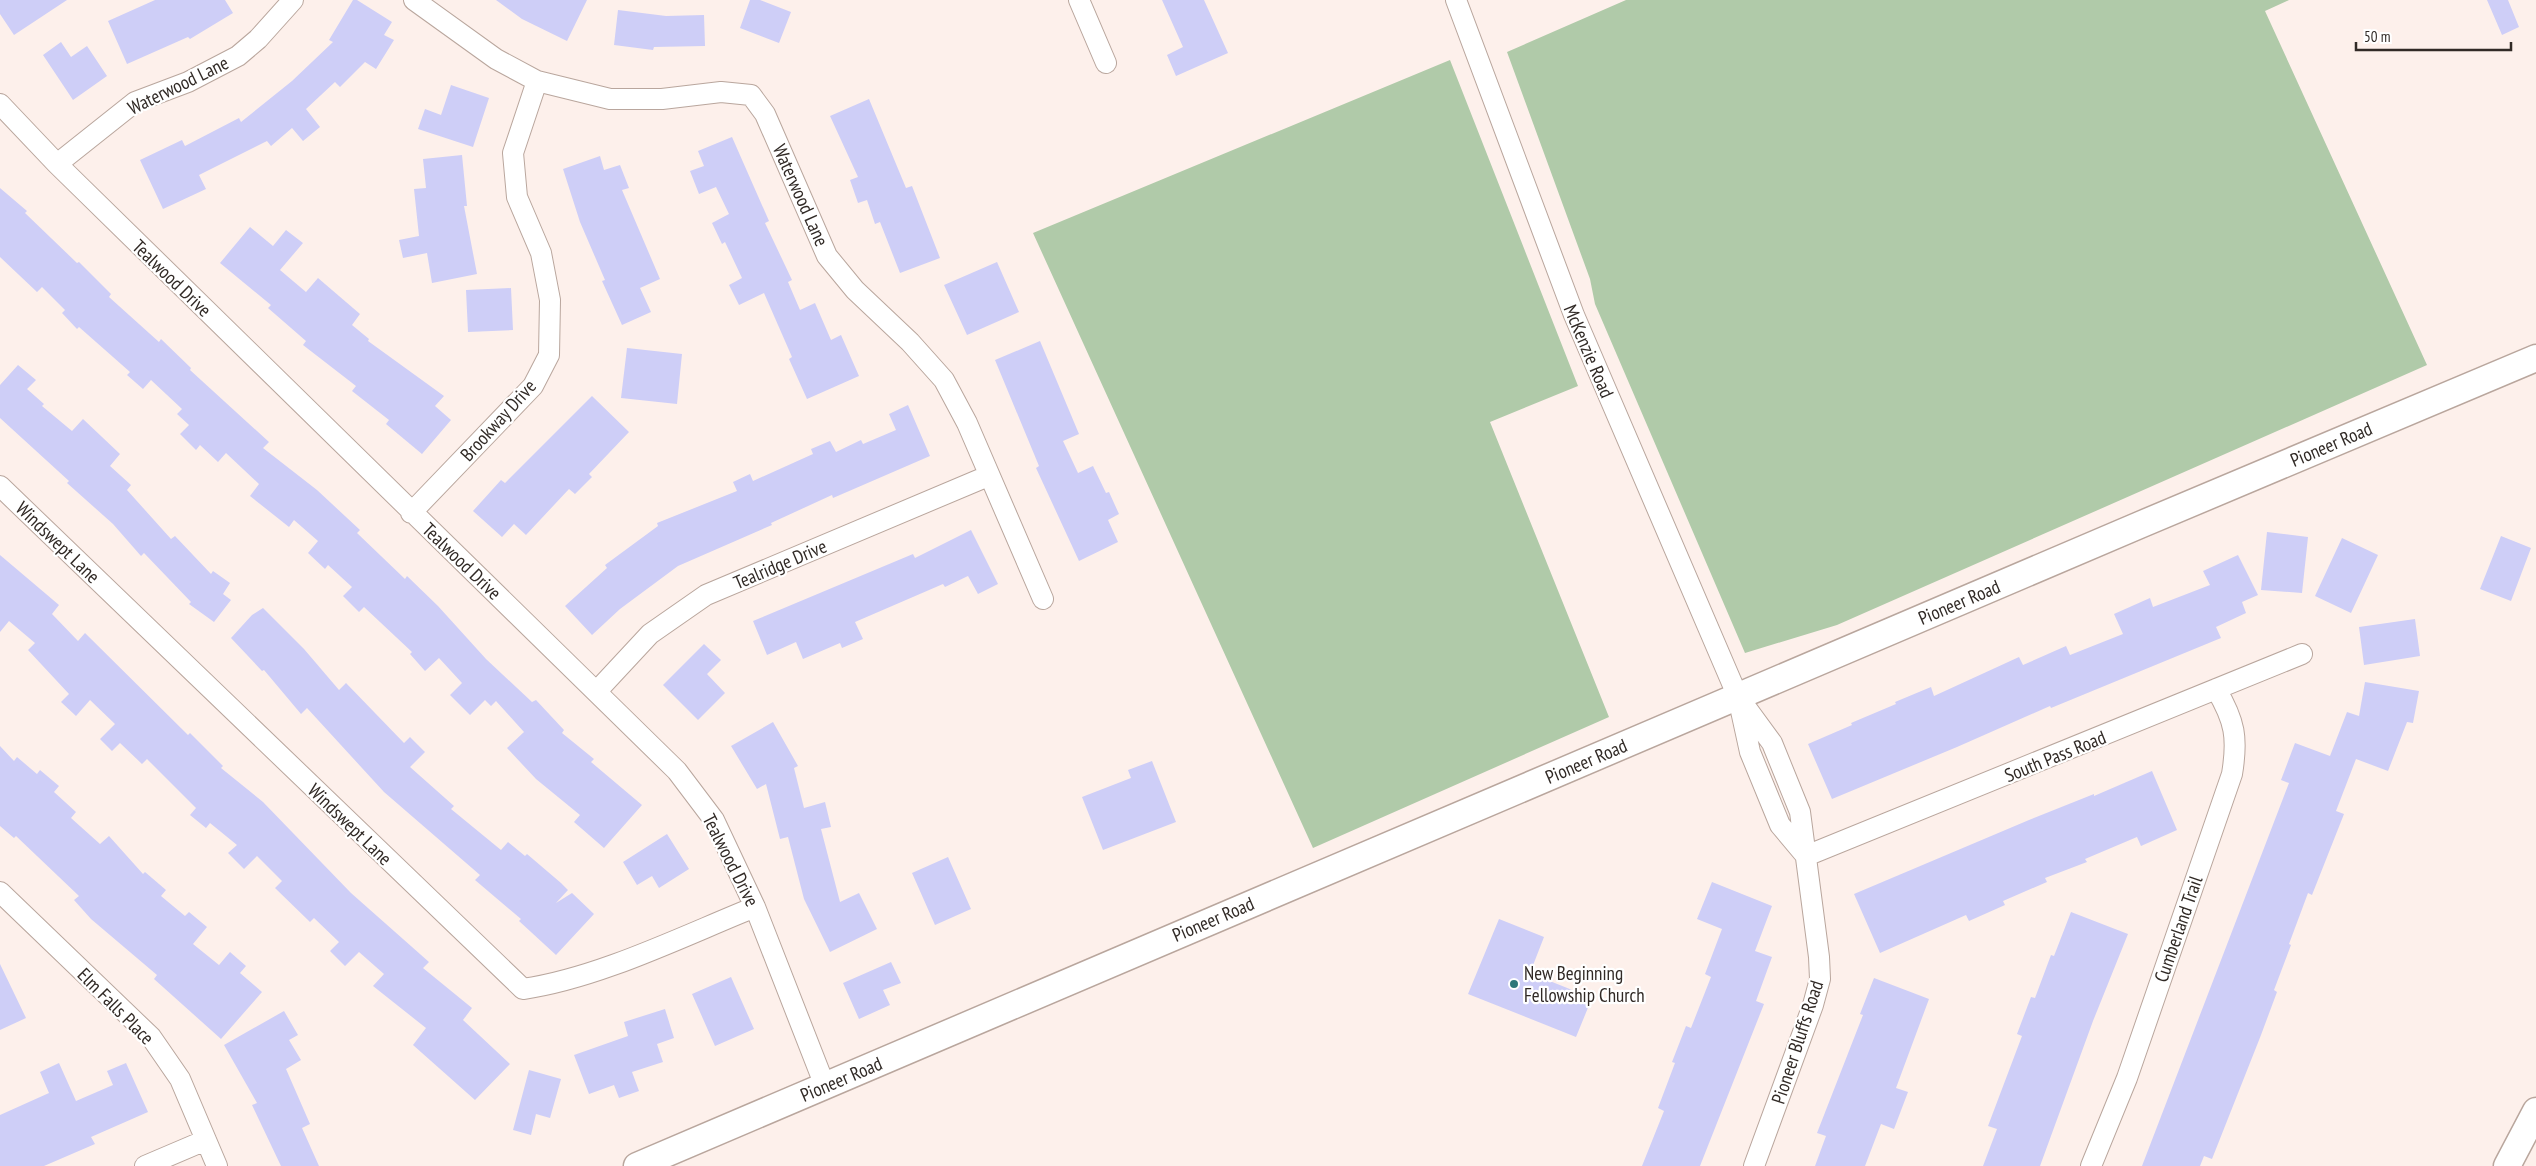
<svg xmlns="http://www.w3.org/2000/svg" width="2536" height="1166" viewBox="0 0 2536 1166" font-family="'PT Sans Narrow',sans-serif">
<style>
.green{fill:#b0caa9}
.building{fill:#cecef7}
.lines{fill:none;stroke-linecap:round;stroke-linejoin:round}
.minor-casing{stroke:#b9a69d;stroke-width:22}
.major-casing{stroke:#b9a69d;stroke-width:29}
.minor{stroke:#fff;stroke-width:20}
.major{stroke:#fff;stroke-width:26}
.poi-dot{fill:#2d7779;stroke:#fff;stroke-width:2}
.labels{text-anchor:middle;dominant-baseline:central;stroke-width:4.5;stroke-linejoin:round;paint-order:stroke}
.street-label{font-size:19px;fill:#312a26;stroke:#fff}
.poi-label{font-size:19px;fill:#312a26;stroke:#fff;text-anchor:start}
</style>
<rect width="100%" height="100%" fill="#fdf0eb"/>
<!-- green -->
<path class="green" d="M 1626,0 L 2289,0 L 2265,11 L 2427,365 L 1837,625 L 1745,653 L 1595,304 L 1590,279 L 1507,52 Z
M 1450,60 L 1578,386 L 1490,422 L 1609,717 L 1313,848 L 1033,233 Z"/>
<!-- building -->
<path class="building" d="M 0,0 L 67,0 L 14,35 L 0,14 Z
M 155,0 L 225,0 L 233,13 L 190,39 L 188,37 L 127,64 L 108,21 Z
M 353,0 L 357,0 L 392,22 L 384,35 L 394,40 L 376,69 L 365,62 L 340,87 L 335,82 L 306,109 L 320,127 L 303,141 L 292,128 L 271,146 L 267,141 L 199,175 L 206,189 L 163,209 L 140,160 L 182,140 L 185,146 L 239,118 L 241,122 L 292,81 L 333,42 L 329,40 Z
M 496,0 L 587,0 L 567,41 L 522,19 Z
M 750,0 L 760,0 L 791,12 L 779,43 L 740,28 Z
M 1162,0 L 1204,0 L 1228,53 L 1176,76 L 1167,55 L 1183,47 Z
M 2487,0 L 2508,0 L 2519,27 L 2502,35 Z
M 618,10 L 666,16 L 704,15 L 705,46 L 654,47 L 653,50 L 614,45 Z
M 61,42 L 71,57 L 87,46 L 107,76 L 73,100 L 43,55 Z
M 451,85 L 489,98 L 473,147 L 418,129 L 425,109 L 441,115 Z
M 869,99 L 906,188 L 912,186 L 940,258 L 900,273 L 880,222 L 875,224 L 867,200 L 858,203 L 850,180 L 858,177 L 830,116 Z
M 732,137 L 769,221 L 765,223 L 792,280 L 788,282 L 800,310 L 815,303 L 831,340 L 841,335 L 859,376 L 807,399 L 789,359 L 792,357 L 764,293 L 739,305 L 729,285 L 742,278 L 725,242 L 722,244 L 712,223 L 729,214 L 716,187 L 699,194 L 690,171 L 704,166 L 698,151 Z
M 462,155 L 467,206 L 464,206 L 477,274 L 432,283 L 427,253 L 403,258 L 399,240 L 419,236 L 414,189 L 426,188 L 423,159 Z
M 600,156 L 604,170 L 620,165 L 629,188 L 622,190 L 660,279 L 640,288 L 651,312 L 622,325 L 602,281 L 605,280 L 580,222 L 563,169 Z
M 0,188 L 27,211 L 25,213 L 77,263 L 79,262 L 111,294 L 109,297 L 159,342 L 161,339 L 191,368 L 190,370 L 269,442 L 263,448 L 317,490 L 360,530 L 357,533 L 405,579 L 407,576 L 438,606 L 486,659 L 532,702 L 536,700 L 564,730 L 562,733 L 594,759 L 591,762 L 642,805 L 604,848 L 574,822 L 580,815 L 536,779 L 507,748 L 524,732 L 496,701 L 491,706 L 485,700 L 470,715 L 450,695 L 462,683 L 439,658 L 425,671 L 410,654 L 412,652 L 364,607 L 359,612 L 343,596 L 352,587 L 328,565 L 325,569 L 308,553 L 318,541 L 294,520 L 289,527 L 250,496 L 259,484 L 226,453 L 218,462 L 200,445 L 196,450 L 180,434 L 189,425 L 177,414 L 182,409 L 151,380 L 143,389 L 127,375 L 130,372 L 79,327 L 77,329 L 62,313 L 65,310 L 42,287 L 37,292 L 0,257 Z
M 250,227 L 273,246 L 286,230 L 303,243 L 280,270 L 306,292 L 318,278 L 360,314 L 352,325 L 369,339 L 368,341 L 444,396 L 435,406 L 451,420 L 422,454 L 386,424 L 389,420 L 352,391 L 356,386 L 303,345 L 306,341 L 268,308 L 271,305 L 220,263 Z
M 997,262 L 1019,312 L 967,335 L 944,285 Z
M 511,288 L 513,330 L 468,332 L 466,290 Z
M 1040,341 L 1079,434 L 1063,441 L 1078,473 L 1093,466 L 1106,493 L 1109,492 L 1119,514 L 1108,520 L 1118,542 L 1079,561 L 1036,468 L 1039,466 L 995,360 Z
M 627,348 L 682,354 L 677,404 L 621,398 Z
M 18,365 L 36,380 L 27,389 L 44,404 L 42,406 L 72,431 L 83,419 L 120,454 L 110,466 L 131,485 L 127,490 L 171,539 L 175,536 L 211,574 L 213,571 L 230,583 L 223,594 L 231,600 L 214,622 L 189,604 L 191,602 L 144,553 L 141,556 L 113,524 L 67,483 L 69,481 L 0,418 L 0,385 Z
M 592,396 L 629,432 L 589,474 L 592,477 L 575,494 L 569,489 L 526,535 L 514,524 L 502,537 L 473,511 L 501,480 L 505,483 Z
M 908,405 L 930,456 L 833,498 L 832,495 L 771,523 L 772,525 L 678,566 L 620,609 L 592,635 L 565,606 L 607,568 L 605,565 L 658,526 L 657,523 L 737,491 L 733,482 L 750,474 L 753,481 L 813,454 L 811,449 L 830,441 L 836,452 L 861,440 L 863,444 L 896,430 L 889,414 Z
M 971,530 L 998,584 L 978,594 L 968,576 L 945,587 L 943,584 L 855,622 L 863,639 L 842,648 L 840,643 L 803,659 L 796,642 L 767,655 L 753,621 L 913,554 L 915,558 Z
M 2267,532 L 2308,537 L 2302,593 L 2261,590 Z
M 2501,536 L 2531,548 L 2511,601 L 2480,589 Z
M 2342,538 L 2378,555 L 2351,613 L 2315,596 Z
M 0,555 L 59,605 L 52,614 L 78,641 L 85,633 L 188,735 L 190,733 L 223,766 L 221,768 L 263,802 L 351,893 L 429,962 L 423,968 L 472,1008 L 463,1020 L 510,1064 L 475,1100 L 413,1045 L 426,1028 L 373,986 L 384,974 L 359,952 L 345,966 L 330,951 L 339,942 L 314,918 L 310,922 L 275,888 L 282,881 L 257,856 L 244,869 L 228,853 L 237,845 L 210,823 L 206,828 L 190,815 L 196,808 L 147,759 L 142,764 L 120,743 L 112,751 L 100,739 L 115,724 L 90,700 L 76,716 L 61,702 L 69,694 L 28,650 L 35,643 L 9,621 L 0,632 Z
M 2238,555 L 2258,595 L 2242,602 L 2246,613 L 2216,627 L 2221,638 L 2051,708 L 2050,706 L 1957,747 L 1832,799 L 1808,744 L 1852,725 L 1851,723 L 1896,704 L 1895,702 L 1931,687 L 1934,696 L 2019,657 L 2023,665 L 2066,646 L 2070,655 L 2123,634 L 2114,614 L 2150,598 L 2153,607 L 2210,585 L 2203,571 Z
M 263,608 L 304,649 L 339,690 L 346,683 L 404,743 L 410,737 L 425,752 L 410,767 L 454,806 L 451,809 L 501,850 L 508,842 L 525,856 L 527,854 L 561,883 L 568,890 L 556,903 L 572,893 L 594,914 L 556,955 L 519,921 L 521,919 L 475,880 L 480,875 L 384,792 L 307,708 L 301,714 L 264,670 L 262,671 L 231,638 L 252,615 Z
M 2415,619 L 2420,656 L 2364,665 L 2359,627 Z
M 704,644 L 721,660 L 707,674 L 725,693 L 698,720 L 663,685 Z
M 2365,682 L 2419,691 L 2413,723 L 2407,722 L 2388,771 L 2356,759 L 2336,811 L 2344,814 L 2312,895 L 2308,893 L 2289,944 L 2291,945 L 2274,990 L 2277,992 L 2261,1035 L 2212,1159 L 2204,1156 L 2200,1166 L 2142,1166 L 2289,783 L 2281,780 L 2295,743 L 2330,756 L 2347,712 L 2359,716 Z
M 773,722 L 798,766 L 794,768 L 804,808 L 825,802 L 831,827 L 821,829 L 840,902 L 859,893 L 877,929 L 830,952 L 804,899 L 788,837 L 780,839 L 766,784 L 757,789 L 731,746 Z
M 0,746 L 14,761 L 17,757 L 37,774 L 40,770 L 59,786 L 54,792 L 76,812 L 71,818 L 100,844 L 109,836 L 143,874 L 145,872 L 166,890 L 161,896 L 185,916 L 189,912 L 207,927 L 193,944 L 219,965 L 230,952 L 246,966 L 240,973 L 262,992 L 221,1039 L 154,979 L 157,975 L 91,919 L 74,900 L 79,896 L 16,836 L 14,838 L 0,826 Z
M 1152,761 L 1176,822 L 1103,850 L 1082,797 L 1131,778 L 1128,770 Z
M 2152,771 L 2177,830 L 2141,846 L 2137,837 L 2085,859 L 2087,862 L 2045,878 L 2047,882 L 2003,901 L 2005,905 L 1969,921 L 1966,915 L 1880,953 L 1854,894 L 2029,820 L 2094,794 L 2094,796 Z
M 667,834 L 689,869 L 659,888 L 652,876 L 637,885 L 623,862 Z
M 948,857 L 971,909 L 935,925 L 912,873 Z
M 1712,882 L 1772,906 L 1755,951 L 1772,957 L 1756,1001 L 1764,1004 L 1700,1166 L 1642,1166 L 1664,1111 L 1658,1108 L 1675,1063 L 1672,1062 L 1686,1026 L 1691,1028 L 1711,977 L 1705,974 L 1722,929 L 1697,919 Z
M 2071,912 L 2128,934 L 2093,1021 L 2040,1166 L 1983,1166 L 1997,1129 L 1988,1126 L 2022,1036 L 2017,1034 L 2031,997 L 2035,998 L 2051,955 L 2054,956 Z
M 1499,919 L 1544,937 L 1530,973 L 1592,998 L 1576,1037 L 1468,994 Z
M 891,962 L 901,983 L 883,990 L 890,1005 L 859,1019 L 843,983 Z
M 0,964 L 26,1018 L 0,1030 Z
M 731,977 L 754,1029 L 715,1046 L 692,994 Z
M 1874,978 L 1929,999 L 1896,1088 L 1908,1092 L 1894,1129 L 1881,1124 L 1865,1166 L 1815,1166 L 1826,1136 L 1817,1133 L 1863,1015 L 1860,1014 Z
M 665,1009 L 674,1038 L 657,1044 L 663,1062 L 632,1072 L 639,1091 L 619,1098 L 614,1085 L 589,1094 L 574,1055 L 628,1036 L 624,1022 Z
M 284,1011 L 298,1035 L 289,1040 L 301,1060 L 286,1069 L 310,1124 L 302,1128 L 319,1166 L 281,1166 L 252,1105 L 257,1103 L 224,1045 Z
M 59,1063 L 76,1101 L 113,1085 L 107,1071 L 126,1063 L 148,1112 L 91,1137 L 95,1144 L 44,1166 L 0,1166 L 0,1115 L 49,1093 L 40,1072 Z
M 529,1070 L 561,1079 L 550,1118 L 536,1114 L 531,1135 L 513,1130 Z"/>
<g class="lines">
<defs>
<path id="minor" d="M 414,0 L 496,59 L 537,81 L 610,99 L 662,99 L 721,92 L 751,95 L 765,114 L 827,256 L 855,290 L 910,342 L 944,380 L 967,423 L 1043,599
M 1079,0 L 1106,63
M 1456,0 L 1574,315 L 1738,697 L 1750,752 L 1780,825 L 1806,856
M 0,104 L 57,164 L 677,771 L 714,820 L 755,907 L 825,1086
M 57,164 L 135,102 L 188,82 L 238,56 L 258,39 L 293,0
M 0,486 L 523,989 C 599,978 683,936 755,907
M 411,513 L 533,386 L 549,355 L 550,300 L 541,253 L 517,197 L 513,153 L 537,81
M 597,691 L 650,634 L 706,595 L 988,476
M 1742,702 L 1772,743 L 1800,812 L 1819,957 L 1820,979 L 1813,1005 L 1754,1166
M 1806,856 L 2302,654
M 0,892 L 151,1037 L 180,1079 L 217,1166
M 145,1166 L 206,1140
M 2091,1166 L 2127,1078 L 2232,774 C 2238,738 2235,721 2216,689"/>
<path id="major" d="M 637,1166 L 2142,524 L 2536,358
M 2507,1166 L 2536,1111"/>
</defs>
<!-- minor casing -->
<use href="#minor" class="minor-casing"/>
<!-- major casing -->
<use href="#major" class="major-casing"/>
<!-- minor -->
<use href="#minor" class="minor"/>
<!-- major -->
<use href="#major" class="major"/>
</g>
<!-- markers -->
<circle class="poi-dot" cx="1514" cy="984" r="5"/>
<g class="labels">
<!-- street labels -->
<g class="street-label">
<text transform="translate(178 85) rotate(-26)">Waterwood Lane</text>
<text transform="translate(801 195) rotate(66)">Waterwood Lane</text>
<text transform="translate(172 278) rotate(44)">Tealwood Drive</text>
<text transform="translate(1589 351) rotate(67)">McKenzie Road</text>
<text transform="translate(498 420) rotate(-48)">Brookway Drive</text>
<text transform="translate(2331 444) rotate(-23)">Pioneer Road</text>
<text transform="translate(58 542) rotate(44)">Windswept Lane</text>
<text transform="translate(462 561) rotate(44)">Tealwood Drive</text>
<text transform="translate(780 564) rotate(-23)">Tealridge Drive</text>
<text transform="translate(1959 602) rotate(-23)">Pioneer Road</text>
<text transform="translate(2055 756) rotate(-22)">South Pass Road</text>
<text transform="translate(1586 761) rotate(-23)">Pioneer Road</text>
<text transform="translate(350 824) rotate(44)">Windswept Lane</text>
<text transform="translate(731 860) rotate(63)">Tealwood Drive</text>
<text transform="translate(1213 919) rotate(-23)">Pioneer Road</text>
<text transform="translate(2178 929) rotate(-71)">Cumberland Trail</text>
<text transform="translate(116 1006) rotate(45)">Elm Falls Place</text>
<text transform="translate(1797 1042) rotate(-72)">Pioneer Bluffs Road</text>
<text transform="translate(841 1079) rotate(-23)">Pioneer Road</text>
</g>
<!-- poi labels -->
<g class="poi-label">
<text x="1524" y="973">New Beginning<tspan x="1524" dy="22">Fellowship Church</tspan></text>
</g>
</g>
<!-- scale -->
<path d="M2356 42v8h155v-8" fill="none" stroke="#312a26" stroke-width="2.5"/>
<text x="2364" y="42" font-size="15" fill="#312a26" stroke="#ffffff" stroke-width="4" paint-order="stroke">50 m</text>
</svg>
